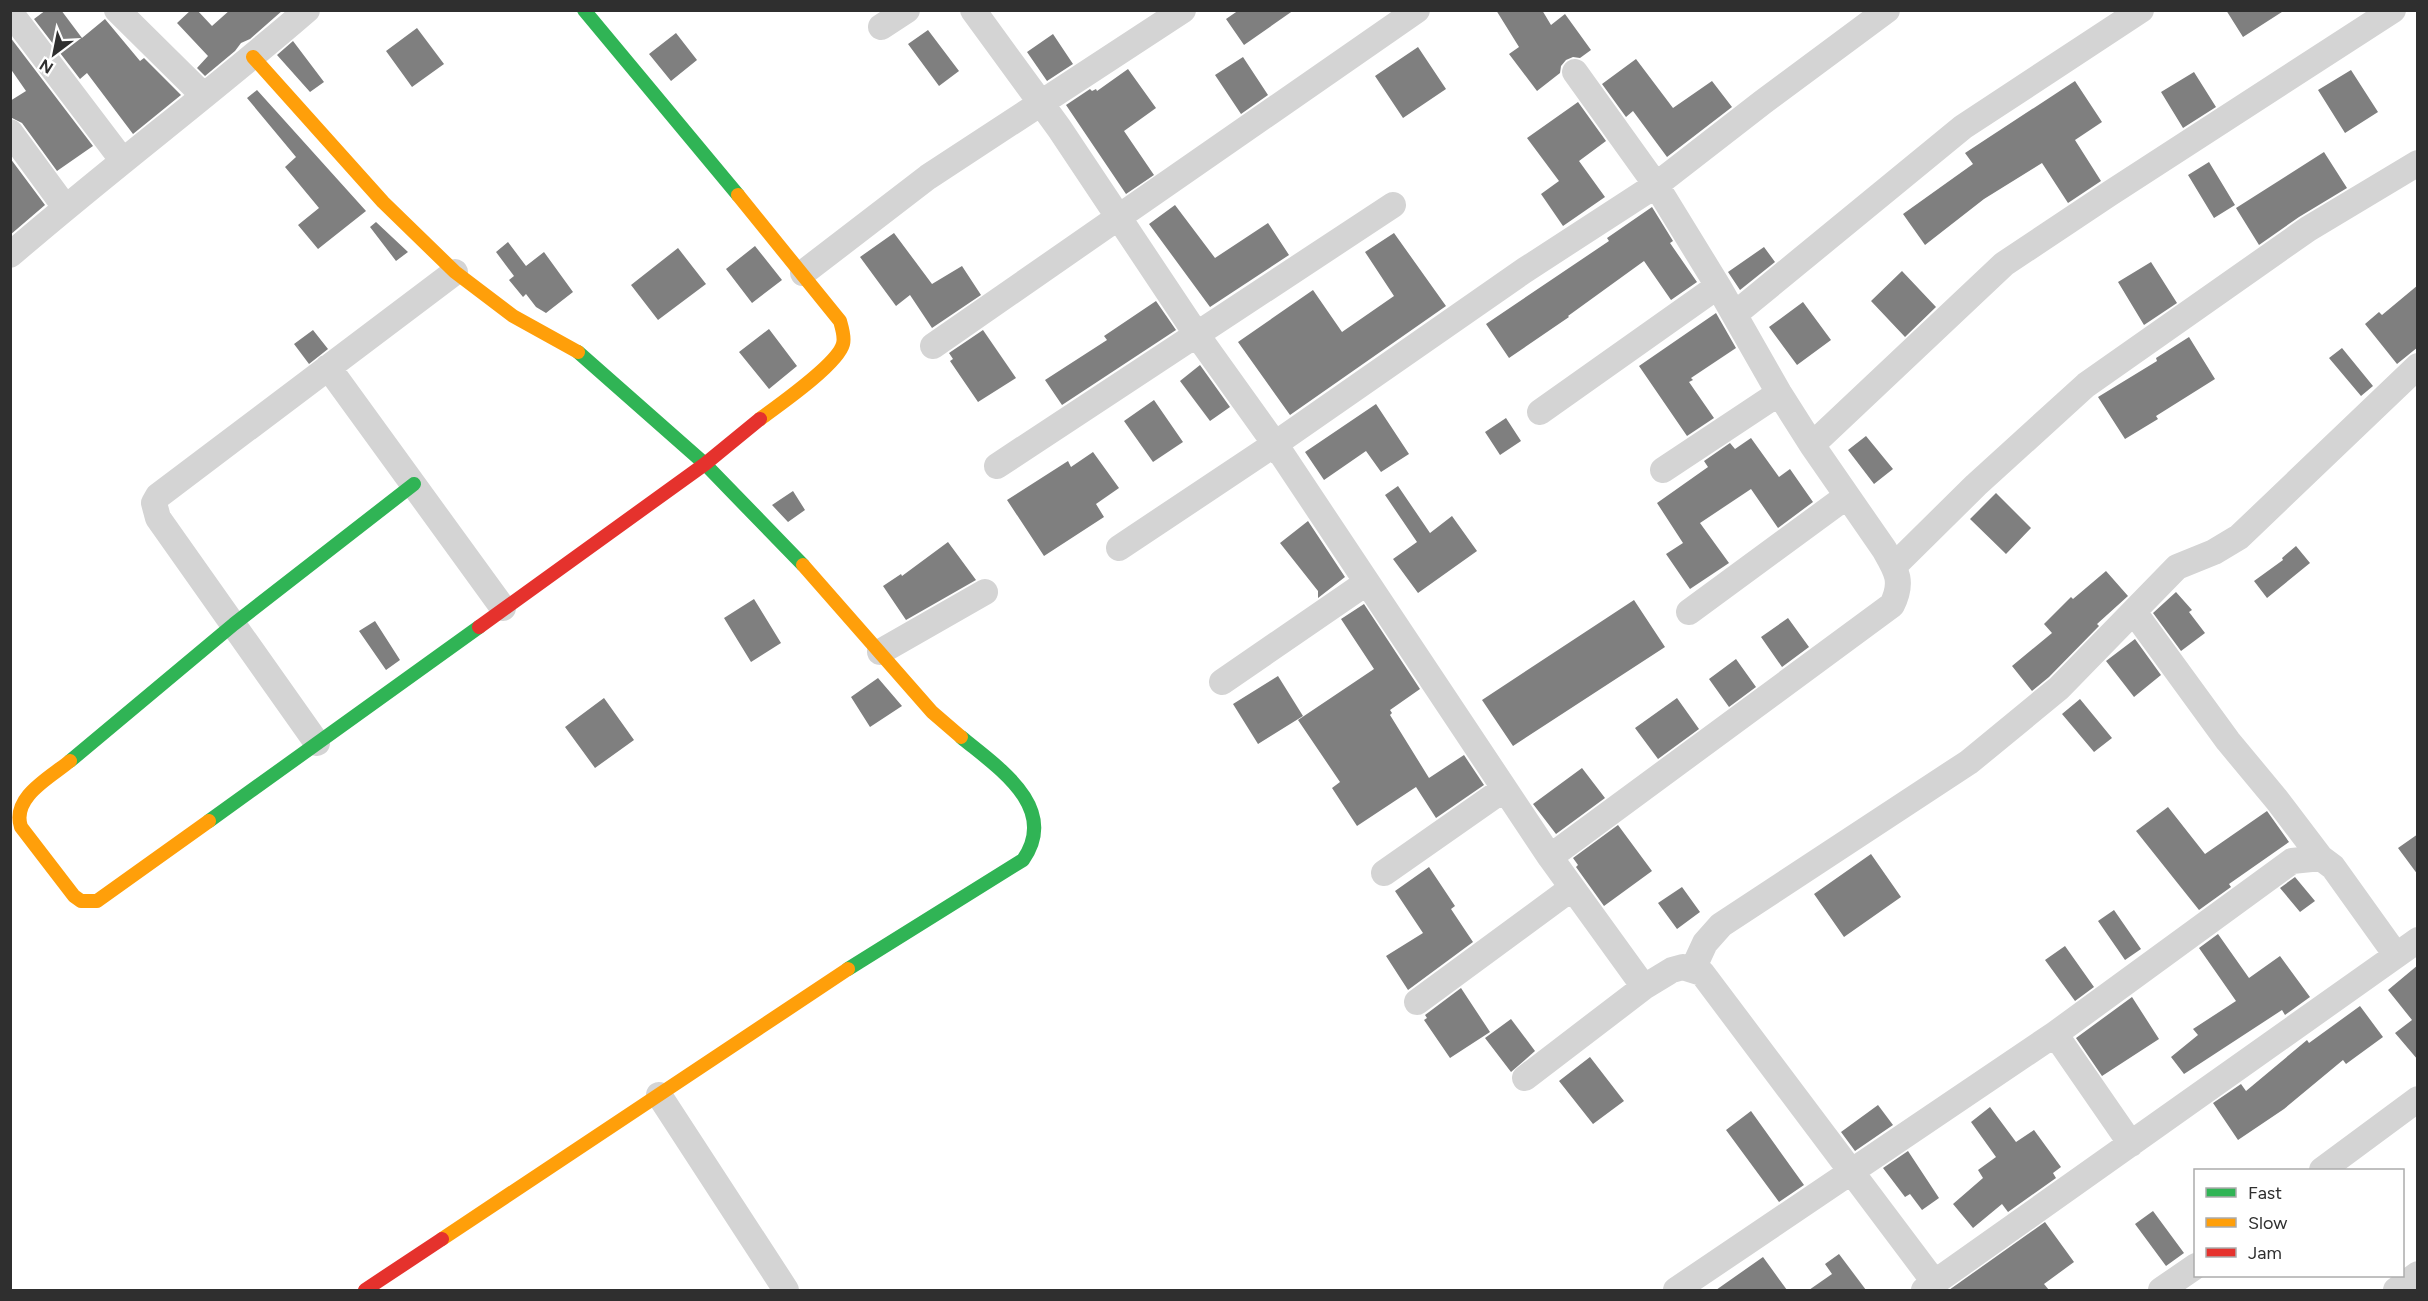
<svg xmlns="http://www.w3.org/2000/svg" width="2428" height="1301" viewBox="0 0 2428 1301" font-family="Figtree,sans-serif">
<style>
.building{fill:#7f7f7f}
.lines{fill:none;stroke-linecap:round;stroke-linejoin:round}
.street{stroke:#d4d4d4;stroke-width:26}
.fast{stroke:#30b455;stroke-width:14}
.slow{stroke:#ff9f0a;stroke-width:14}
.jam{stroke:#e5322d;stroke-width:14}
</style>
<rect width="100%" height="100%" fill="#fff"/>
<!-- building -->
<path class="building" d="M 46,10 L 61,10 L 82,38 L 105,19 L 140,61 L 144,58 L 181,95 L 133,134 L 87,73 L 80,79 L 34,19 Z
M 191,10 L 197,10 L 212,26 L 230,10 L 283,10 L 250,39 L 241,43 L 235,51 L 205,76 L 197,68 L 208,56 L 177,23 Z
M 1239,10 L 1294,10 L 1244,45 L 1226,19 Z
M 1496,10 L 1542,10 L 1551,25 L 1565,14 L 1591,50 L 1580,58 L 1573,57 L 1566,60 L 1561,66 L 1560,73 L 1537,91 L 1509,54 L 1519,47 Z
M 2226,10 L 2285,10 L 2243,37 Z
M 417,28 L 444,64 L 412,87 L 386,51 Z
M 928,30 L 959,71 L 939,86 L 908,44 Z
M 676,33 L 697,60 L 671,81 L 649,54 Z
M 1053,34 L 1073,64 L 1047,81 L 1027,52 Z
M 10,37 L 93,146 L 57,171 L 22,123 L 10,117 L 10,101 L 26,91 L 10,68 Z
M 293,41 L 324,82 L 310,92 L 277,55 Z
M 1418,47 L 1446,89 L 1403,118 L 1375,76 Z
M 1243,57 L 1268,95 L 1241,114 L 1215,75 Z
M 1636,59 L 1673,108 L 1712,81 L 1732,107 L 1667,157 L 1633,111 L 1626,117 L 1602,84 Z
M 1128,69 L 1156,108 L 1124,131 L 1154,175 L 1126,194 L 1066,105 L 1090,89 L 1092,91 L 1096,89 L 1097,91 Z
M 2351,70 L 2378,112 L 2345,133 L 2318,90 Z
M 2194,72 L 2216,107 L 2183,128 L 2161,92 Z
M 2075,81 L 2102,122 L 2075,140 L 2101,181 L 2068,203 L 2042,163 L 1984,199 L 1925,245 L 1903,214 L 1973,164 L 1965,153 Z
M 257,90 L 366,211 L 318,249 L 298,225 L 319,208 L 285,167 L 296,157 L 247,98 Z
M 1578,102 L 1606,141 L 1579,161 L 1605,197 L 1563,226 L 1541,194 L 1559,181 L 1527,138 Z
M 2324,152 L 2347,188 L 2299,217 L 2259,245 L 2236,208 Z
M 10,158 L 45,205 L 10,235 Z
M 2209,162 L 2235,205 L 2214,218 L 2188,175 Z
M 1175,205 L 1215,258 L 1268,223 L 1289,255 L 1210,307 L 1149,224 Z
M 1652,207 L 1673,241 L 1670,243 L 1697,282 L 1671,300 L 1644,261 L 1568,316 L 1569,317 L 1509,358 L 1486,324 L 1609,241 L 1607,238 Z
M 376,222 L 408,252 L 396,261 L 370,227 Z
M 894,233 L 932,284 L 962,266 L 981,295 L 932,328 L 910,295 L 896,306 L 860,257 Z
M 1394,233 L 1446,306 L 1290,415 L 1238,342 L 1313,290 L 1342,332 L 1394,296 L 1365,252 Z
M 508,242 L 526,266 L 544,252 L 573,292 L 546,313 L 536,307 L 526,294 L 523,297 L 509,280 L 514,276 L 496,252 Z
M 755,246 L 782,280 L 752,303 L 726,269 Z
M 1764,247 L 1775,262 L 1740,290 L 1728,272 Z
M 678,248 L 706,284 L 658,320 L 631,285 Z
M 2151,262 L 2177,303 L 2144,325 L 2118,282 Z
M 1902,271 L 1936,307 L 1905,337 L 1871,301 Z
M 2418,285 L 2418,347 L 2397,364 L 2365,324 L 2379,312 L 2382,315 Z
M 1156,301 L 1176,330 L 1062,405 L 1045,380 L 1107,340 L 1104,336 Z
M 1803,302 L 1831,340 L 1797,365 L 1769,327 Z
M 1716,313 L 1736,348 L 1691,378 L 1693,380 L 1689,382 L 1714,418 L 1687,436 L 1639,366 Z
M 769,329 L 797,366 L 769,389 L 739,352 Z
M 313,330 L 328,349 L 309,364 L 294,344 Z
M 983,330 L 1016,378 L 978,402 L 950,361 L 953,359 L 949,353 Z
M 2189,337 L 2215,379 L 2156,416 L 2158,419 L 2125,439 L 2098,397 L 2157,361 L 2156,358 Z
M 2342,348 L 2373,386 L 2361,396 L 2329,358 Z
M 1200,365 L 1230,407 L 1210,421 L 1180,381 Z
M 1154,400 L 1183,442 L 1153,462 L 1124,421 Z
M 1376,404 L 1409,454 L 1381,472 L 1366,451 L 1324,480 L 1305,452 Z
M 1506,418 L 1521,441 L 1500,455 L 1485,432 Z
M 1866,436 L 1893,469 L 1874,484 L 1848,450 Z
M 1751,438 L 1779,477 L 1790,469 L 1813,502 L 1778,528 L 1751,489 L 1700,523 L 1729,563 L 1690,589 L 1666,554 L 1683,543 L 1657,503 L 1708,467 L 1704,461 L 1730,443 L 1735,449 Z
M 1093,452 L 1119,488 L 1096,504 L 1104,517 L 1044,556 L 1007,500 L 1068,461 L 1071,467 Z
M 1398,486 L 1430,533 L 1452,516 L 1477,551 L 1418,593 L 1393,559 L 1417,542 L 1385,495 Z
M 793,491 L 805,510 L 788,522 L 772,505 Z
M 1996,493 L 2031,528 L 2006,554 L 1970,519 Z
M 1308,521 L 1345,577 L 1318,598 L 1318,591 L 1280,543 Z
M 948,542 L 976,580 L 906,620 L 883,586 L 901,574 L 902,576 Z
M 2296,546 L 2310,563 L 2267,598 L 2254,581 L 2283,560 L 2282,558 Z
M 2106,571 L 2128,596 L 2097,624 L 2099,626 L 2049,677 L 2032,691 L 2012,666 L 2052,633 L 2044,624 L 2071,597 L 2073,599 Z
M 2176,592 L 2192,610 L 2189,612 L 2205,633 L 2181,651 L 2153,613 Z
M 754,599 L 781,643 L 751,662 L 724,618 Z
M 1634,600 L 1665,647 L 1513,746 L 1482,700 Z
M 1364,604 L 1420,689 L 1390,710 L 1392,713 L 1390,715 L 1429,778 L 1464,755 L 1484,785 L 1436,818 L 1416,787 L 1357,826 L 1332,788 L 1340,782 L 1298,720 L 1374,669 L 1341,619 Z
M 1788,618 L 1809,647 L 1782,667 L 1761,637 Z
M 375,621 L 400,660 L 386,670 L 359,631 Z
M 2135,639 L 2161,675 L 2134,697 L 2106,661 Z
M 1736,659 L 1756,687 L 1729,707 L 1709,679 Z
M 1278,676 L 1303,716 L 1258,744 L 1233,704 Z
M 878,678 L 902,706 L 870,727 L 851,697 Z
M 604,698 L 634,740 L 595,768 L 565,727 Z
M 1677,698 L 1699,729 L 1658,759 L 1635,728 Z
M 2080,699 L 2112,738 L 2094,752 L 2062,714 Z
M 1582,768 L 1605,798 L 1556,834 L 1533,804 Z
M 2168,807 L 2205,854 L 2267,811 L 2289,842 L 2229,884 L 2231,887 L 2199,910 L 2136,831 Z
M 1618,825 L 1652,871 L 1604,906 L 1576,867 L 1578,865 L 1573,858 Z
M 2418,834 L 2418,875 L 2398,848 Z
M 1871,854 L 1901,897 L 1844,937 L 1814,894 Z
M 1429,867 L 1455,906 L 1451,909 L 1473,942 L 1408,990 L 1386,956 L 1423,933 L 1395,891 Z
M 2295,877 L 2315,901 L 2300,912 L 2280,888 Z
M 1682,887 L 1700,912 L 1677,929 L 1658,903 Z
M 2114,910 L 2141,949 L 2125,960 L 2098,921 Z
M 2218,934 L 2249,978 L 2280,956 L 2310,997 L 2285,1015 L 2282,1010 L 2184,1074 L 2171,1057 L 2198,1035 L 2193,1029 L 2236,1001 L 2199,948 Z
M 2065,946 L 2094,987 L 2075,1001 L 2045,960 Z
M 2418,965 L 2418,1060 L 2395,1033 L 2412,1020 L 2388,990 Z
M 1461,988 L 1490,1032 L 1450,1058 L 1424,1020 L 1427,1018 L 1425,1015 Z
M 2132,997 L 2159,1039 L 2102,1076 L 2076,1038 Z
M 2360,1006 L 2383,1037 L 2346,1064 L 2343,1060 L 2284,1109 L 2238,1140 L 2213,1103 L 2241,1084 L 2246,1091 L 2307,1040 L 2309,1043 Z
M 1511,1019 L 1535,1051 L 1511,1072 L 1485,1038 Z
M 1590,1057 L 1624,1101 L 1593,1124 L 1559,1081 Z
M 1878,1105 L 1893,1125 L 1855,1151 L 1841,1132 Z
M 1990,1107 L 2016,1142 L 2034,1130 L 2061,1167 L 2053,1173 L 2056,1178 L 2008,1212 L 2002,1204 L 1973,1228 L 1953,1204 L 1983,1178 L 1978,1170 L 1996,1157 L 1971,1122 Z
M 1751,1111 L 1804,1185 L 1779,1202 L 1726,1130 Z
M 1908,1151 L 1939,1198 L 1922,1210 L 1910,1194 L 1905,1197 L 1883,1168 Z
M 2153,1211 L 2184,1253 L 2166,1266 L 2135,1224 Z
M 2045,1222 L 2074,1262 L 2044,1284 L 2049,1290 L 1949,1290 Z
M 1839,1254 L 1866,1290 L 1809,1290 L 1832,1274 L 1825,1264 Z
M 1763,1257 L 1787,1290 L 1716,1290 Z"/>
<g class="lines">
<!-- street -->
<path class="street" d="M 117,10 L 203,95
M 973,10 L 1059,128 L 1197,335 L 1275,444 L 1550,857 L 1644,987
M 10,12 L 123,161
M 881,27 L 907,10
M 10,132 L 65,207
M 10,255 C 107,171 210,94 307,10
M 803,273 L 928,177 L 1183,10
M 1735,314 L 1963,127 L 2141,10
M 933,346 L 1417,10
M 328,367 L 503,608
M 1540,412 L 1718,286
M 1812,445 L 2004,264 L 2109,194 L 2393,10
M 997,466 L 1393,205
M 1663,470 L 1779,393
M 1119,548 L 1275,444 L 1525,270 L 1656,185 L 1763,102 L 1887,10
M 1894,566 L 1976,485 L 2086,385 L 2308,229 L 2418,163
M 1689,612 L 1847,496
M 2134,612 L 2228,741 L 2277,800 L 2321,858
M 880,652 L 985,592
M 1222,682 L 1366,583
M 317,743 L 158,518 L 154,503 L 158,496 L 455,272
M 1550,857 L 1892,605 C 1904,581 1896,570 1884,549 L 1812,445 L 1779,393 L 1718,286 L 1656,185 L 1575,72
M 1384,873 L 1504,789
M 1693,969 L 1705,943 L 1721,925 L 1969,762 L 2059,688 L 2177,567 L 2214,552 L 2239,537 L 2418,366
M 1417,1002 L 1572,888
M 2055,1034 L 2131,1144
M 1525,1078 L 1644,987 L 1672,970 L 1683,967 L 1702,973 L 1935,1283
M 659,1095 L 786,1290
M 2322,1170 L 2418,1099
M 1676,1290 L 2055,1034 L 2292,861 L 2321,858 L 2333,867 L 2396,955
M 1924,1290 L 2418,940
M 2161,1290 L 2196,1266
M 2396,1290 L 2418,1274"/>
<!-- fast -->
<path class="fast" d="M 584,10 L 738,195
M 578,352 L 705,464 L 803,565
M 70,761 L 234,624 L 414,484
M 209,821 L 479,627
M 848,969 L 1023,860 C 1060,807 997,767 961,737"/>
<!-- slow -->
<path class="slow" d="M 253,57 L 383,202 L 455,272 L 513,316 L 578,352
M 738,195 L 840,321 C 842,328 845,337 843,344 C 838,364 779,405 760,419
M 803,565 L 932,712 L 961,737
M 70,761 C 51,777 11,797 21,827 L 74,896 L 81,901 L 97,901 L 209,821
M 442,1239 L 848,969"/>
<!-- jam -->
<path class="jam" d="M 479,627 L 705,464 L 760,419
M 365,1290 L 442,1239"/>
</g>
<!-- border -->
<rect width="2428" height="1301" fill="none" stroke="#2f2f2f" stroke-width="24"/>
<!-- legend -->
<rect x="2194" y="1169" width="210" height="108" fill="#ffffff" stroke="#acacac" stroke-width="1.5"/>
<rect x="2206" y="1188" width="30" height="9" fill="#30b455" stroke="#acacac" stroke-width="1.5"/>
<text x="2248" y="1199" font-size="18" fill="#2f2f2f">Fast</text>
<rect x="2206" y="1218" width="30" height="9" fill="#ff9f0a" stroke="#acacac" stroke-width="1.5"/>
<text x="2248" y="1229" font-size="18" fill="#2f2f2f">Slow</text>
<rect x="2206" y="1248" width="30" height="9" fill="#e5322d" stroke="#acacac" stroke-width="1.5"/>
<text x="2248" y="1259" font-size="18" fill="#2f2f2f">Jam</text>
<!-- north arrow -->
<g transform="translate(54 54) rotate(212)" stroke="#ffffff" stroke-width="4.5" paint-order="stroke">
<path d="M0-4.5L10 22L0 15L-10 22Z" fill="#2f2f2f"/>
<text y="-9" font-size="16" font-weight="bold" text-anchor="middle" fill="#2f2f2f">N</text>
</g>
</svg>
